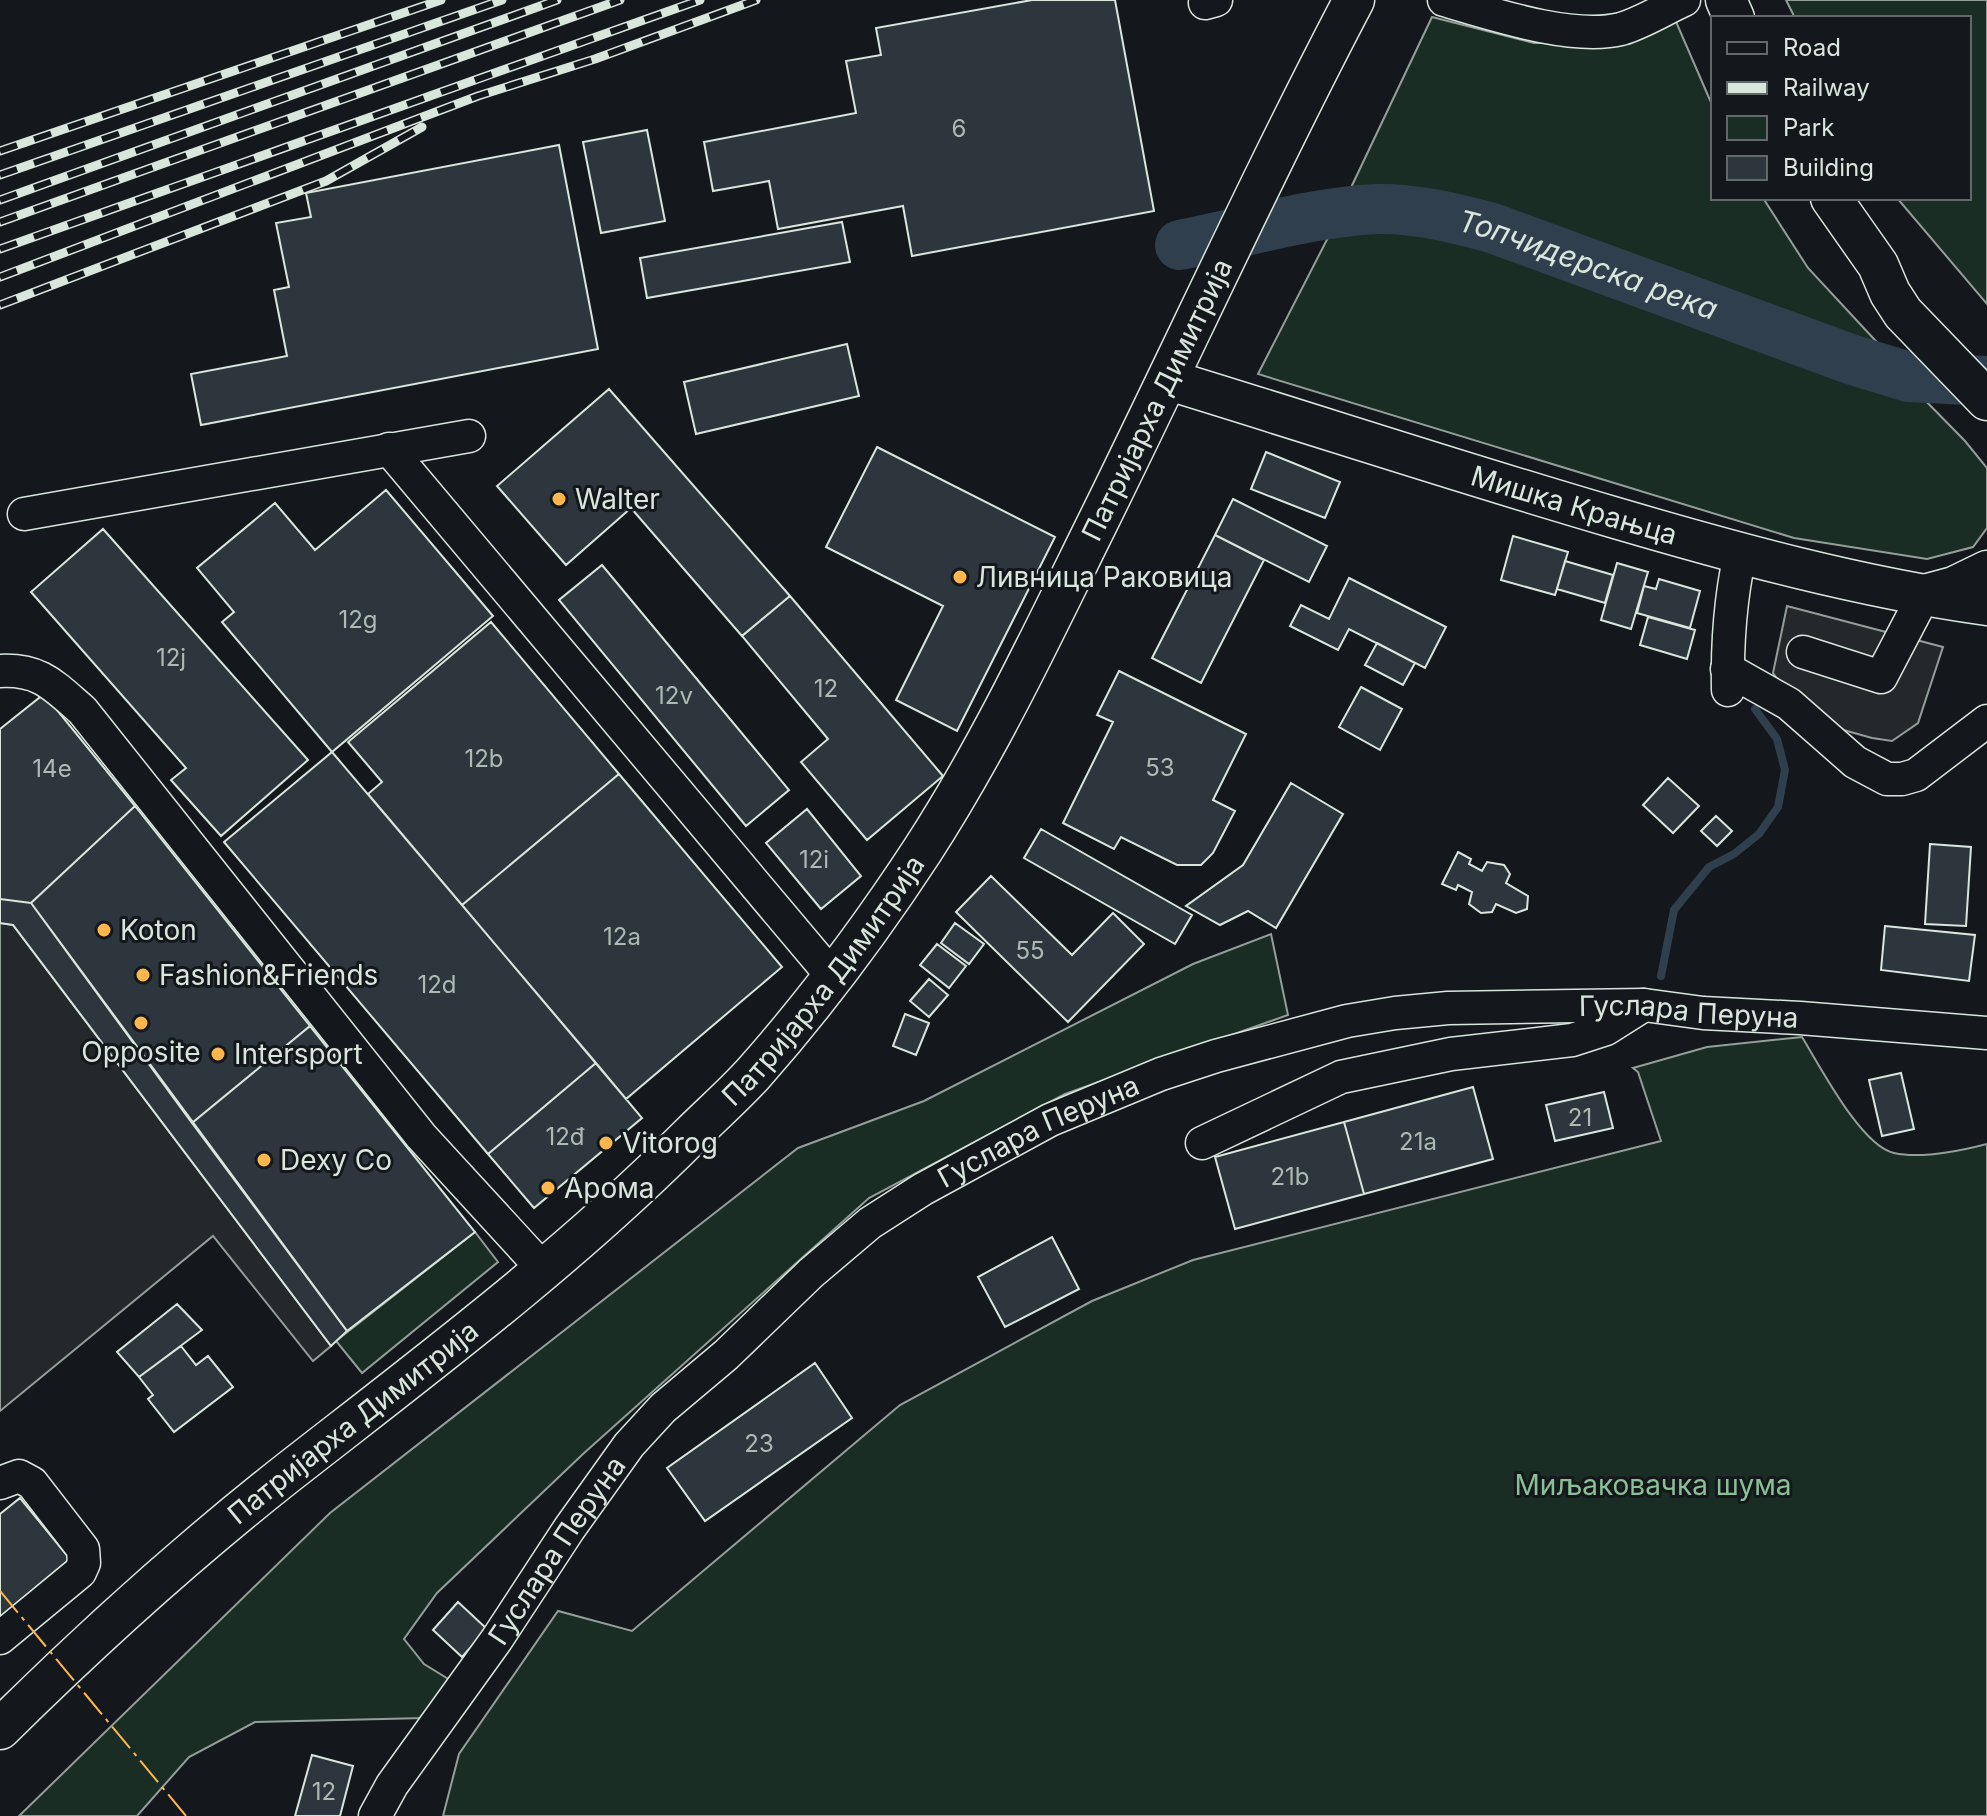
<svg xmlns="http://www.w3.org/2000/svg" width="1987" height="1816" viewBox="0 0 1987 1816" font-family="Inter,sans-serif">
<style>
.green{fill:#1a2d24;stroke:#939e99;stroke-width:2}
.parking{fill:#24282b;stroke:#939e99;stroke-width:2}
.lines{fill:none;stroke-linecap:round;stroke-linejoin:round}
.stream{stroke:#2f3f4d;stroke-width:8}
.river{stroke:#2f3f4d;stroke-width:50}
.building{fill:#2c363c;stroke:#d8e6dc;stroke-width:2}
.minor-casing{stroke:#d8e6dc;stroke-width:35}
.major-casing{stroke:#d8e6dc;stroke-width:43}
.minor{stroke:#14181c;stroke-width:32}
.major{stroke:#14181c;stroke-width:40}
.rail-casing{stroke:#d8e6dc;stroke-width:9}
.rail{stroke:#14181c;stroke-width:6;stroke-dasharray:18;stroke-linecap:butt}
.power{stroke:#ffb74d;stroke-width:2;stroke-dasharray:28 6 4 6;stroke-linecap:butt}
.poi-dot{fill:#ffb74d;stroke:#14181c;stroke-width:3}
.labels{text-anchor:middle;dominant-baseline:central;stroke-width:6;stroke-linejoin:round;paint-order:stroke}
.number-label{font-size:24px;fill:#adbab4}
.street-label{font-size:28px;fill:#d8e6dc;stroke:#14181c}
.poi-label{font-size:28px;fill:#d8e6dc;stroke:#14181c;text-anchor:start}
.park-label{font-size:28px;fill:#8ac095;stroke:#14181c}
.water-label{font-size:30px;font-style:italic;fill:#d8e6dc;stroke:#14181c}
</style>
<rect width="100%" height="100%" fill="#14181c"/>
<!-- green -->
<path class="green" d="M 1786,0 L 1987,0 L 1987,304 L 1897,198 L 1969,198 L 1969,18 L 1795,18 Z
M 1432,17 L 1534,43 L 1613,42 L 1674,17 L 1713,107 L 1713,198 L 1763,198 L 1808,268 L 1899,366 L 1497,222 L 1418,203 L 1347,196 Z
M 1377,220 L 1422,221 L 1458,227 L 1805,353 L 1913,388 L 1965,441 L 1987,468 L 1987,528 L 1973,547 L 1927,559 L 1794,538 L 1258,374 L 1335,224 Z
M 1271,934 L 1288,1015 L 1065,1094 L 869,1198 L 583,1454 L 437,1593 L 404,1639 L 424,1664 L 450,1680 L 425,1718 L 255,1722 L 189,1757 L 137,1816 L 19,1816 L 330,1513 L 798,1148 L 924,1101 L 1193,964 Z
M 1802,1037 C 1820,1066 1861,1146 1894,1153 C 1921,1159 1960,1151 1987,1144 L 1987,1816 L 443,1816 L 459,1754 L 558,1611 L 632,1631 L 900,1405 L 1092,1301 L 1193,1260 L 1661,1141 L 1638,1072 L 1633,1068 L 1707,1047 Z
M 475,1232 L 498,1262 L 362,1373 L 336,1341 Z"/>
<!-- parking -->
<path class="parking" d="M 1787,606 L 1943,647 L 1918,723 L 1892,741 L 1872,738 L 1840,729 L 1788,694 L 1773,673 Z
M 0,923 L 13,925 L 331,1346 L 313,1361 L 213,1236 L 0,1411 Z"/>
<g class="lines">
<!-- stream -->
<path class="stream" d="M 1661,976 L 1674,910 L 1709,867 L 1734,854 L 1759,834 L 1778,807 L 1785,770 L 1777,739 L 1755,709"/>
<!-- river -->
<path class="river" id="s1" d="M 1180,245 C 1243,233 1312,212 1376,209 C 1415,208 1455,218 1492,228 L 1853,360 L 1909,377 L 1987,381"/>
</g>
<!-- building -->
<path class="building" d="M 1032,0 L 1115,0 L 1154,211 L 912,256 L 903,206 L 778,229 L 769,181 L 713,191 L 704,142 L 856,113 L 846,61 L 881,55 L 876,28 Z
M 647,130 L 665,221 L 601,233 L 583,142 Z
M 559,145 L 598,349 L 201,425 L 191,374 L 287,356 L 274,290 L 289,287 L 276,223 L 311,217 L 306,193 Z
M 842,222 L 850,262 L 647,298 L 640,258 Z
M 847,344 L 859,396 L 696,434 L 684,382 Z
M 609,389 L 790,596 L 742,636 L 631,508 L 566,565 L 497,486 Z
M 877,447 L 1055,537 L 957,731 L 896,700 L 943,606 L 826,547 Z
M 1266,452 L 1340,482 L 1325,518 L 1251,489 Z
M 386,490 L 493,616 L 332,752 L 222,622 L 234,612 L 197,568 L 275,503 L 315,550 Z
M 1233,499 L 1327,546 L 1309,582 L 1215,535 Z
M 103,529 L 308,760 L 221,836 L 171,780 L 186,768 L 31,592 Z
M 1215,535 L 1264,560 L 1201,683 L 1152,658 Z
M 1513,536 L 1568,552 L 1555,595 L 1501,580 Z
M 1565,561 L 1613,575 L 1605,603 L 1557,589 Z
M 1617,563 L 1648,572 L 1631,629 L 1601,620 Z
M 602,565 L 789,790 L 746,826 L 559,600 Z
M 1349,578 L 1446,627 L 1425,668 L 1349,629 L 1338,650 L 1290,626 L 1301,605 L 1329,619 Z
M 1659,579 L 1700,591 L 1690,628 L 1637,613 L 1644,586 L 1656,589 Z
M 790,596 L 943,776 L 867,840 L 801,762 L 828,739 L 742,636 Z
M 1648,617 L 1695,630 L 1687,659 L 1640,645 Z
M 491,622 L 619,774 L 462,905 L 368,794 L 382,782 L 348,742 Z
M 1377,643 L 1415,663 L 1403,685 L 1365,665 Z
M 1119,671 L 1246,734 L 1213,800 L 1235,811 L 1213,853 L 1201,865 L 1177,865 L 1121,837 L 1114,849 L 1063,823 L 1113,722 L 1097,715 Z
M 1361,687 L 1402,709 L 1380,750 L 1339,727 Z
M 44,694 L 135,806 L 31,903 L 0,899 L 0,729 Z
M 332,752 L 596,1063 L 488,1154 L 224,842 Z
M 619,774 L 782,967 L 626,1099 L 462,905 Z
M 1668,778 L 1699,806 L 1673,833 L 1643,805 Z
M 1291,783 L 1343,814 L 1276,928 L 1248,911 L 1220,925 L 1186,906 L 1243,865 Z
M 135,806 L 310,1026 L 192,1123 L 31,903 Z
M 807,809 L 861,876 L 821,909 L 766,843 Z
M 1716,816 L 1732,831 L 1717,846 L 1701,831 Z
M 1041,829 L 1192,915 L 1175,944 L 1024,858 Z
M 1930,844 L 1971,847 L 1966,926 L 1925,924 Z
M 1458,852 L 1471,859 L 1469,864 L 1482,871 L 1487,862 L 1504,865 L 1510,874 L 1506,883 L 1528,896 L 1527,909 L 1516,913 L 1496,904 L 1492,912 L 1481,913 L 1469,904 L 1472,892 L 1458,885 L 1456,890 L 1442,884 Z
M 991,876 L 1072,955 L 1113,913 L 1144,944 L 1068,1022 L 956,912 Z
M 0,899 L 31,903 L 347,1331 L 331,1346 L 13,925 L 0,923 Z
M 955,923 L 984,944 L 969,964 L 941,943 Z
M 1885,926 L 1975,935 L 1969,981 L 1881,970 Z
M 937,944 L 966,966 L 949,988 L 920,965 Z
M 929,979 L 948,995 L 929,1017 L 910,1001 Z
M 905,1014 L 929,1023 L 916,1055 L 893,1046 Z
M 310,1026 L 475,1232 L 347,1331 L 192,1123 Z
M 596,1063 L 642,1118 L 534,1208 L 488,1154 Z
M 1901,1073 L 1914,1129 L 1882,1136 L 1869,1080 Z
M 1473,1087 L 1493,1159 L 1364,1194 L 1344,1122 Z
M 1604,1092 L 1613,1128 L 1555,1141 L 1546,1105 Z
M 1344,1122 L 1364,1194 L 1235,1229 L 1215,1157 Z
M 1052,1237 L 1079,1289 L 1005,1327 L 978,1277 Z
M 177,1304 L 202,1330 L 139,1377 L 117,1352 Z
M 181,1346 L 196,1365 L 208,1356 L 233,1387 L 174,1432 L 148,1399 L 153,1395 L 139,1377 Z
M 815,1363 L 852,1418 L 705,1521 L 667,1468 Z
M 20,1498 L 70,1559 L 0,1617 L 0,1514 Z
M 458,1602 L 487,1629 L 462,1657 L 433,1630 Z
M 312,1755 L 353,1766 L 340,1816 L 295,1816 Z"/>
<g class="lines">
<defs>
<g id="minor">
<path d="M 1444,0 C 1492,14 1572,41 1621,29 C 1642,23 1664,9 1684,0"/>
<path d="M 1205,3 L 1216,0"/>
<path d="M 389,449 L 833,977"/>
<path d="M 24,514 L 469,436"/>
<path d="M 1803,652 L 1881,677 L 1924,595"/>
<path d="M 1727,669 L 1789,704 L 1855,762 L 1887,779 L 1902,779 L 1916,775 L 1987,721"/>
<path d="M 0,671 C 40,669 53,685 82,710 L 421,1136 L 544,1270"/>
<path d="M 1728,690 C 1727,643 1730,600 1740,554"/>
<path d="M 1202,1143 L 1341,1077 L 1451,1054 L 1572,1040 L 1606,1029 L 1644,1005"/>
<path d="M 0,1483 L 19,1476 L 32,1483 L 83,1549 L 84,1563 L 80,1572 L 0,1638"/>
<path id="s2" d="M 375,1816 L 392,1785 L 497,1639 L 569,1529 L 629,1445 L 663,1408 L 726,1355 L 811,1273 L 870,1223 L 923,1189 L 1050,1120 L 1161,1074 L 1216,1056 L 1347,1021 L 1395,1013 L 1448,1008 L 1644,1005 L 1703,1013 L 1800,1018 L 1987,1033"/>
</g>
<g id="major">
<path d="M 1726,0 L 1734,18"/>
<path d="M 1831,198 L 1878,265 L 1890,293 L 1903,313 L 1987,400"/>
<path id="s3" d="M 1169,380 C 1316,425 1462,473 1609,516 C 1735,553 1858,587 1987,605"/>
<path d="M 1928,594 L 1954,587 L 1987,571"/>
<path id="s4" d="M 0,1729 C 90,1640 185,1554 285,1475 C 423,1367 564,1262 689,1137 C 710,1116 733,1096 753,1074 C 815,1004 871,929 922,851 C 985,754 1036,648 1087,544 C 1177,363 1260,179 1354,0"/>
</g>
</defs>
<!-- minor casing -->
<use href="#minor" class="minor-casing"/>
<!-- major casing -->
<use href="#major" class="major-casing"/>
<!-- minor -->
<use href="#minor" class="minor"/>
<!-- major -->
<use href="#major" class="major"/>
<defs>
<path id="rail" d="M 0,151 L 441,0
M 0,175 L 502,0
M 0,200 L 557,0
M 0,222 L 620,0
M 0,249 L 700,0
M 0,277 L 478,96 L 595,59 L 756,0
M 0,305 L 326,181 L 422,127"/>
</defs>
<!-- rail casing -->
<use href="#rail" class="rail-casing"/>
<!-- rail -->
<use href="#rail" class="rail"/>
<!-- power -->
<path class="power" d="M 0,1591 L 186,1816"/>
</g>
<!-- markers -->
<g class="poi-dot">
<circle cx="559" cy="499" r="8"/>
<circle cx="960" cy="577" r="8"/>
<circle cx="104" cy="930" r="8"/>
<circle cx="143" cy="975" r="8"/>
<circle cx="141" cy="1023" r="8"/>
<circle cx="218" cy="1054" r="8"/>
<circle cx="606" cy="1143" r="8"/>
<circle cx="264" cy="1160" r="8"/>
<circle cx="548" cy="1188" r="8"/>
</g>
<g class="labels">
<!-- number labels -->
<g class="number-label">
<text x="959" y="128">6</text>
<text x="358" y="619">12g</text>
<text x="171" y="657">12j</text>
<text x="826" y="688">12</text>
<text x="674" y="695">12v</text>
<text x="484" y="758">12b</text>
<text x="1160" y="767">53</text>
<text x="52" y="768">14e</text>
<text x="814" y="859">12i</text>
<text x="622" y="936">12a</text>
<text x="1030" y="950">55</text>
<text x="437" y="984">12d</text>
<text x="1580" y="1117">21</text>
<text x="565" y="1136">12đ</text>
<text x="1418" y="1141">21a</text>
<text x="1290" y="1176">21b</text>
<text x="759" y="1443">23</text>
<text x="324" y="1791">12</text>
</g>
<!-- street labels -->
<g class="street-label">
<text stroke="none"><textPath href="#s4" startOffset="1788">Патријарха Димитрија</textPath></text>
<text stroke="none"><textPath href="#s3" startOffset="424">Мишка Крањца</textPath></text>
<text stroke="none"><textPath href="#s4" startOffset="1116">Патријарха Димитрија</textPath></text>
<text stroke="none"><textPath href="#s2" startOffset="1642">Гуслара Перуна</textPath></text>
<text stroke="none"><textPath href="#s2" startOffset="970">Гуслара Перуна</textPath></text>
<text stroke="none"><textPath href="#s4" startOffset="468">Патријарха Димитрија</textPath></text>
<text stroke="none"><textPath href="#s2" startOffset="322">Гуслара Перуна</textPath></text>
</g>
<!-- poi labels -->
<g class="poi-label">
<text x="575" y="499">Walter</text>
<text x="976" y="577">Ливница Раковица</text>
<text x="120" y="930">Koton</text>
<text x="159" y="975">Fashion&amp;Friends</text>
<text x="141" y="1052" text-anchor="middle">Opposite</text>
<text x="234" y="1054">Intersport</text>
<text x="622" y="1143">Vitorog</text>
<text x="280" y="1160">Dexy Co</text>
<text x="564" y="1188">Арома</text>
</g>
<!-- park labels -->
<g class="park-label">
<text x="1653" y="1485">Миљаковачка шума</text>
</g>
<!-- water labels -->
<g class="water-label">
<text stroke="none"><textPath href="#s1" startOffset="420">Топчидерска река</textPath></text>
</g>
</g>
<!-- legend -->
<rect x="1711" y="16" width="260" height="184" fill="#14181c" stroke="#626a69" stroke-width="2"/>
<rect x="1727" y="42" width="40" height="12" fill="#14181c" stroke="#626a69" stroke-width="2"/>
<text x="1783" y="56" font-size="24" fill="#d8e6dc">Road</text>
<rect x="1727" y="82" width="40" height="12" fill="#d8e6dc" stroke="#626a69" stroke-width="2"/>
<text x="1783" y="96" font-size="24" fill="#d8e6dc">Railway</text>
<rect x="1727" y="116" width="40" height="24" fill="#1a2d24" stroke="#626a69" stroke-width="2"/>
<text x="1783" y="136" font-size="24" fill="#d8e6dc">Park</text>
<rect x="1727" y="156" width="40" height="24" fill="#2c363c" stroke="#626a69" stroke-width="2"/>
<text x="1783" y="176" font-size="24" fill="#d8e6dc">Building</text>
</svg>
